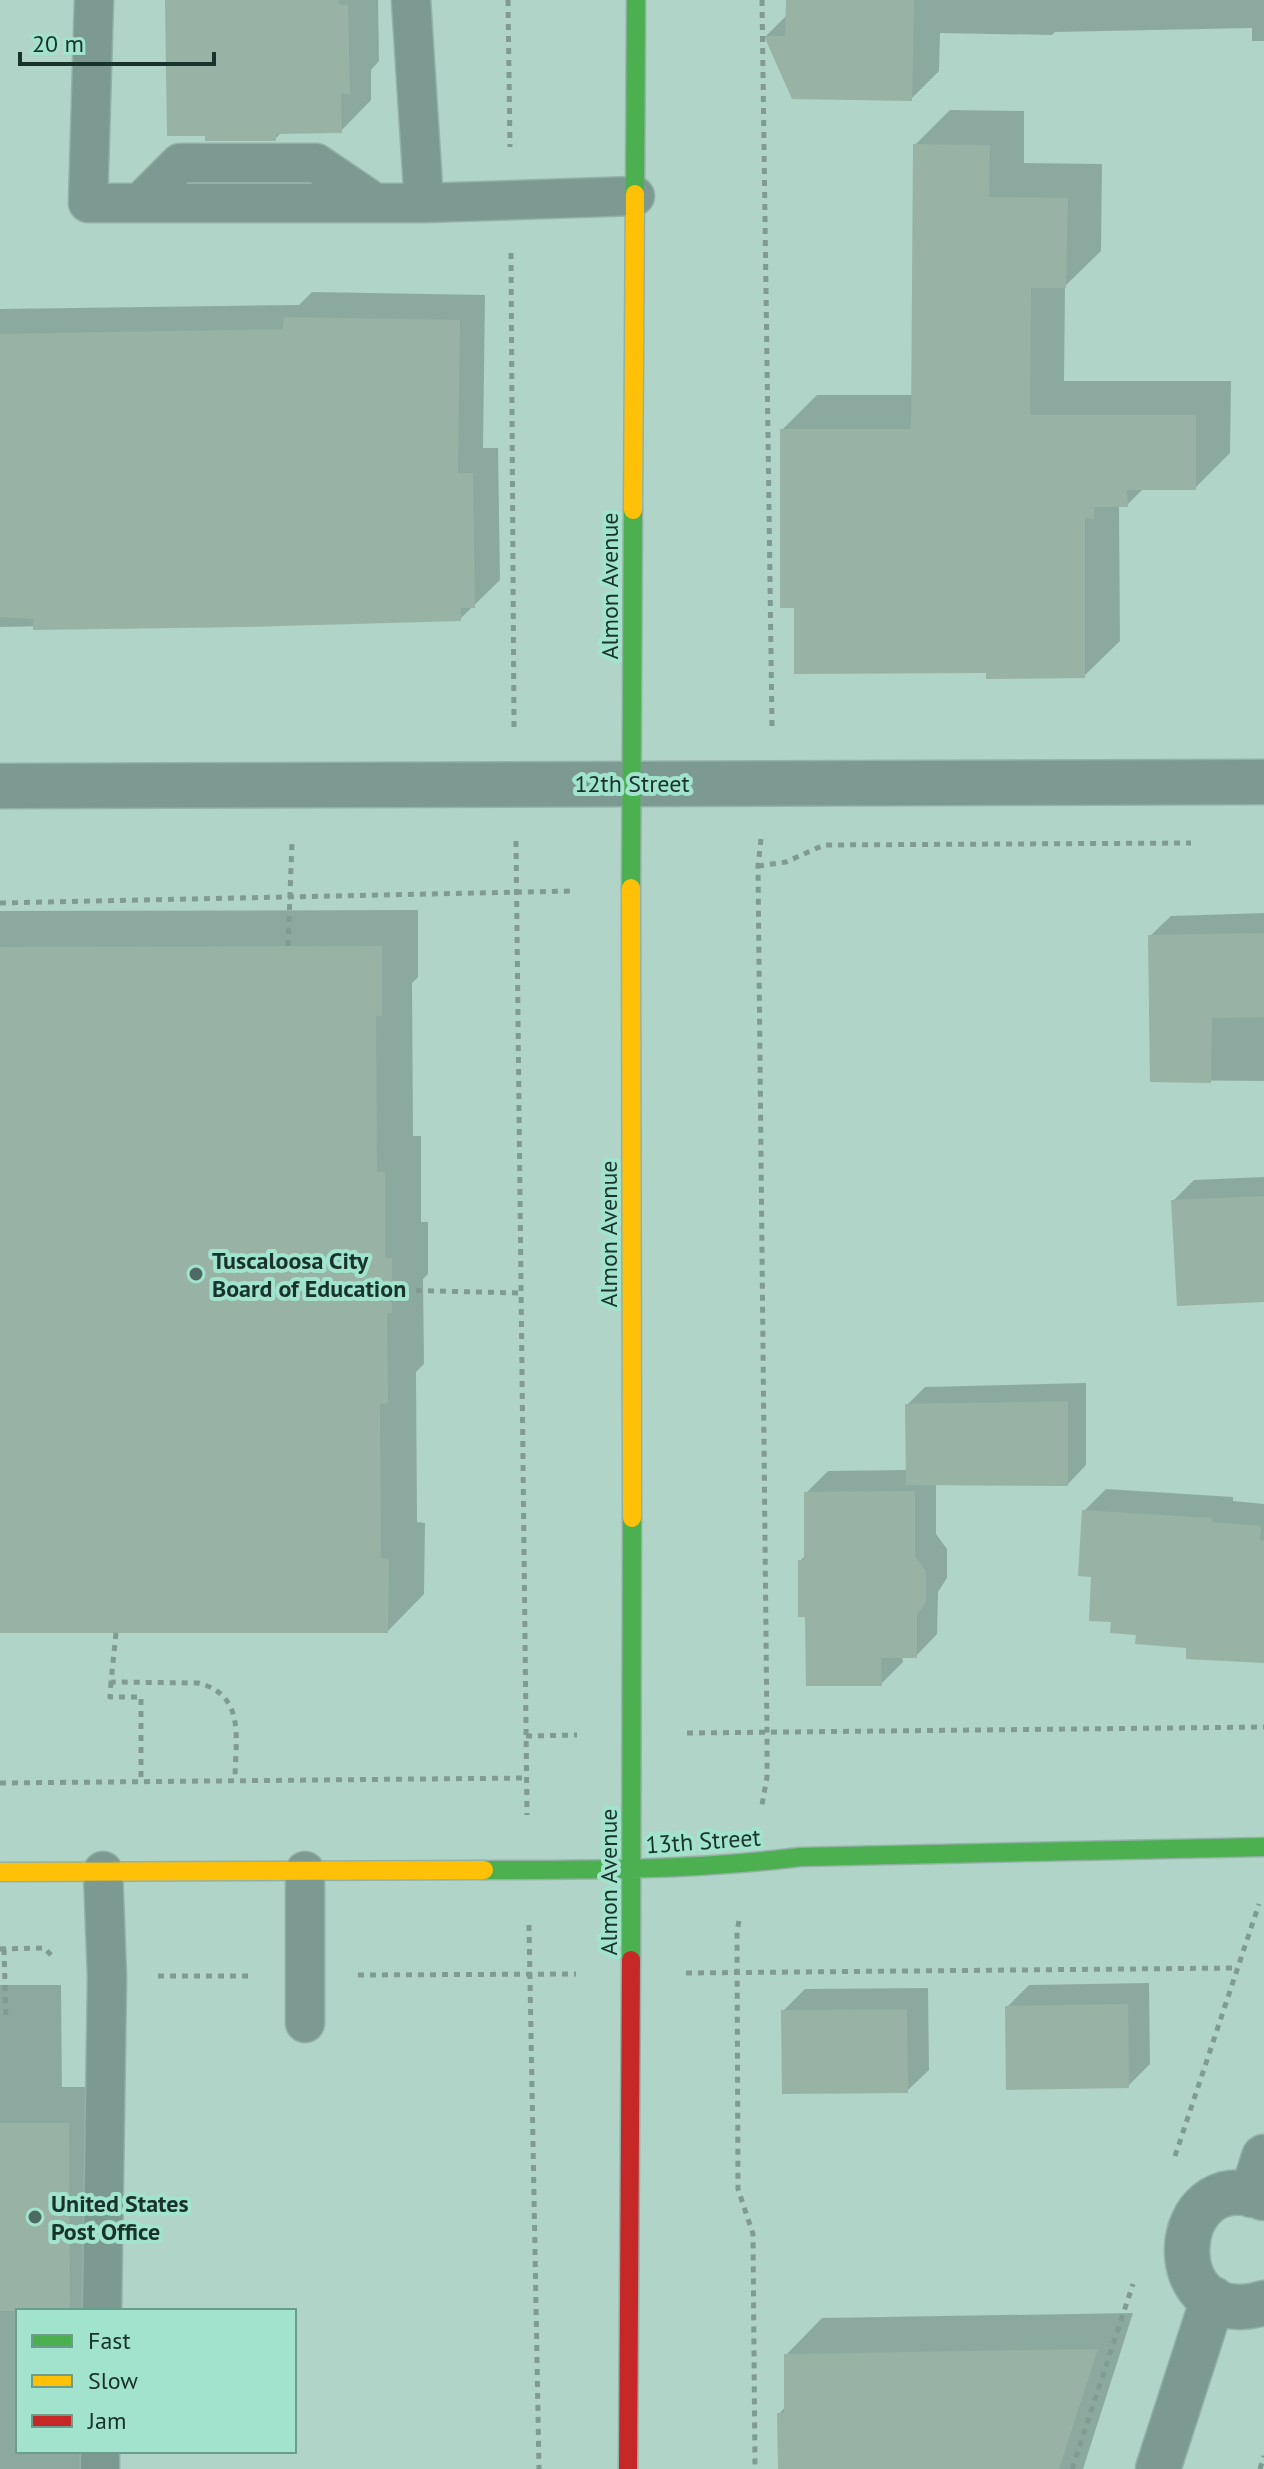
<svg xmlns="http://www.w3.org/2000/svg" width="1264" height="2469" viewBox="0 0 1264 2469" font-family="'PT Sans',sans-serif">
<style>
.shadow{fill:#0003}
.building{fill:#98b2a5}
.lines{fill:none;stroke-linecap:round;stroke-linejoin:round}
.lane-casing{stroke:#94b1a8;stroke-width:41}
.street-casing{stroke:#94b1a8;stroke-width:47}
.fast-casing{stroke:#94b1a8;stroke-width:21}
.slow-casing{stroke:#94b1a8;stroke-width:21}
.jam-casing{stroke:#94b1a8;stroke-width:21}
.path{stroke:#809c92;stroke-width:5;stroke-dasharray:6 6;stroke-linecap:butt}
.lane{stroke:#7c9a91;stroke-width:38}
.street{stroke:#7c9a91;stroke-width:44}
.fast{stroke:#4caf50;stroke-width:18}
.slow{stroke:#ffc107;stroke-width:18}
.jam{stroke:#c62828;stroke-width:18}
.poi-dot{fill:#4d6b62;stroke:#a1e3cd;stroke-width:3}
.labels{text-anchor:middle;dominant-baseline:central;stroke-width:8;stroke-linejoin:round;paint-order:stroke}
.street-label{font-size:24px;fill:#18332b;stroke:#a1e3cd}
.poi-label{font-size:24px;font-weight:bold;fill:#18332b;stroke:#a1e3cd;text-anchor:start}
</style>
<rect width="100%" height="100%" fill="#b0d4c8"/>
<!-- shadow -->
<path class="shadow" d="M 167,0 L 378,0 L 379,61 L 371,70 L 371,100 L 341,131 L 282,132 L 275,139 Z
M 788,0 L 1264,0 L 1264,41 L 1252,41 L 1252,28 L 1055,32 L 1052,35 L 940,33 L 939,71 L 911,99 L 794,97 L 766,36 L 788,14 Z
M 950,110 L 1024,111 L 1024,163 L 1102,164 L 1101,251 L 1065,286 L 1064,381 L 1231,381 L 1230,453 L 1195,488 L 1144,488 L 1127,505 L 1119,505 L 1120,641 L 1084,676 L 989,671 L 796,606 L 782,430 L 817,395 L 914,395 L 915,145 Z
M 312,292 L 485,295 L 483,448 L 498,448 L 500,580 L 460,619 L 0,627 L 0,309 L 299,305 Z
M 418,910 L 418,977 L 412,983 L 413,1136 L 421,1136 L 421,1222 L 428,1222 L 428,1274 L 423,1279 L 424,1364 L 416,1372 L 417,1522 L 425,1523 L 424,1594 L 388,1631 L 0,1632 L 0,911 Z
M 1264,913 L 1264,1081 L 1152,1080 L 1150,936 L 1171,916 Z
M 1264,1177 L 1264,1300 L 1173,1201 L 1194,1180 Z
M 1086,1383 L 1086,1465 L 1068,1484 L 936,1483 L 936,1534 L 947,1549 L 947,1578 L 938,1592 L 937,1634 L 916,1656 L 902,1656 L 903,1662 L 881,1684 L 807,1615 L 800,1561 L 806,1555 L 806,1493 L 828,1471 L 908,1470 L 907,1405 L 925,1387 Z
M 1106,1489 L 1233,1497 L 1233,1501 L 1264,1504 L 1264,1661 L 1139,1633 L 1113,1620 L 1093,1575 L 1084,1511 Z
M 1149,1983 L 1150,2064 L 1128,2086 L 1007,2007 L 1029,1985 Z
M 0,1985 L 61,1985 L 62,2087 L 105,2087 L 106,2311 L 18,2311 L 18,2451 L 107,2451 L 94,2469 L 0,2469 Z
M 928,1988 L 929,2070 L 907,2091 L 783,2011 L 805,1989 Z
M 1133,2313 L 1083,2469 L 780,2469 L 779,2414 L 786,2406 L 786,2355 L 822,2318 Z"/>
<!-- building -->
<path class="building" d="M 165,0 L 339,0 L 339,4 L 348,5 L 350,94 L 341,93 L 342,133 L 276,134 L 276,141 L 205,141 L 205,136 L 167,136 Z
M 786,0 L 914,0 L 912,101 L 792,99 L 764,36 L 785,36 Z
M 913,144 L 990,145 L 989,197 L 1068,198 L 1066,288 L 1031,288 L 1030,415 L 1196,415 L 1196,490 L 1127,490 L 1128,507 L 1094,507 L 1094,519 L 1085,518 L 1085,678 L 986,679 L 986,673 L 794,674 L 794,608 L 780,608 L 780,429 L 911,429 Z
M 284,317 L 460,320 L 458,473 L 473,473 L 475,608 L 461,608 L 461,621 L 243,627 L 33,630 L 33,619 L 0,617 L 0,334 L 283,329 Z
M 1264,933 L 1264,1017 L 1212,1018 L 1211,1083 L 1150,1082 L 1148,935 Z
M 382,946 L 382,1016 L 376,1016 L 377,1172 L 385,1172 L 385,1258 L 392,1258 L 392,1313 L 387,1313 L 388,1403 L 380,1404 L 381,1558 L 389,1559 L 388,1633 L 0,1633 L 0,947 Z
M 1264,1196 L 1264,1302 L 1177,1306 L 1171,1200 Z
M 1068,1401 L 1068,1486 L 906,1485 L 905,1404 Z
M 915,1491 L 915,1556 L 926,1571 L 926,1602 L 917,1616 L 917,1658 L 881,1658 L 882,1686 L 806,1686 L 805,1617 L 798,1617 L 798,1560 L 804,1560 L 804,1492 Z
M 1082,1510 L 1212,1518 L 1212,1522 L 1261,1526 L 1260,1540 L 1264,1541 L 1264,1663 L 1186,1659 L 1186,1648 L 1135,1644 L 1136,1635 L 1110,1633 L 1111,1622 L 1089,1621 L 1091,1577 L 1078,1576 Z
M 1128,2004 L 1129,2088 L 1006,2090 L 1005,2006 Z
M 907,2009 L 908,2093 L 782,2094 L 781,2010 Z
M 0,2123 L 69,2123 L 70,2311 L 0,2311 Z
M 1098,2349 L 1059,2469 L 778,2469 L 777,2413 L 784,2413 L 784,2354 Z"/>
<g class="lines">
<defs>
<path id="lane" d="M 94,0 L 88,203 L 424,203 L 635,196
M 411,0 L 424,203
M 141,202 L 180,163 L 316,163 L 375,203
M 305,2023 L 305,1871
M 102,2311 L 107,1977 L 103,1871
M 100,2469 L 100,2451"/>
<path id="street" d="M 0,786 L 1264,782
M 1252,2195 L 1264,2157
M 1264,2198 C 1166,2160 1157,2335 1264,2303
M 1158,2469 L 1213,2299"/>
<path id="fast" d="M 635,194 L 636,0
M 631,888 L 633,510
M 484,1870 C 590,1870 695,1870 800,1857 L 1264,1847
M 631,1960 L 632,1518"/>
<path id="slow" d="M 633,510 L 635,194
M 631,888 L 632,1518
M 0,1872 L 484,1870"/>
<path id="jam" d="M 628,2469 L 631,1960"/>
</defs>
<!-- lane casing -->
<use href="#lane" class="lane-casing"/>
<!-- street casing -->
<use href="#street" class="street-casing"/>
<!-- fast casing -->
<use href="#fast" class="fast-casing"/>
<!-- slow casing -->
<use href="#slow" class="slow-casing"/>
<!-- jam casing -->
<use href="#jam" class="jam-casing"/>
<!-- path -->
<path class="path" d="M 508,0 L 510,147
M 762,0 L 772,726
M 511,253 L 514,727
M 761,839 L 758,866 L 767,1733 L 767,1777 L 762,1805
M 516,841 L 527,1815
M 758,866 L 786,862 L 824,845 L 1191,843
M 0,903 L 575,891
M 288,946 L 292,842
M 392,1290 L 521,1293
M 116,1633 L 111,1682 L 198,1683 C 247,1695 235,1741 235,1780
M 111,1682 L 110,1697 L 141,1697 L 141,1782
M 687,1733 L 1264,1727
M 526,1736 L 577,1735
M 0,1783 L 526,1778
M 739,1921 L 737,1931 L 738,2189 L 753,2234 L 755,2469
M 529,1925 L 539,2469
M 0,1949 L 44,1948 L 52,1956
M 4,1949 L 6,2021
M 686,1973 L 1237,1968
M 358,1975 L 576,1974
M 158,1976 L 252,1976
M 1175,2156 L 1259,1904
M 1072,2469 L 1133,2284
M 1260,2469 L 1264,2456"/>
<!-- lane -->
<use href="#lane" class="lane"/>
<!-- street -->
<use href="#street" class="street"/>
<!-- fast -->
<use href="#fast" class="fast"/>
<!-- slow -->
<use href="#slow" class="slow"/>
<!-- jam -->
<use href="#jam" class="jam"/>
</g>
<!-- markers -->
<g class="poi-dot">
<circle cx="196" cy="1274" r="8"/>
<circle cx="35" cy="2217" r="8"/>
</g>
<g class="labels">
<!-- street labels -->
<g class="street-label">
<text transform="translate(609 586) rotate(-90)">Almon Avenue</text>
<text x="632" y="783">12th Street</text>
<text transform="translate(608 1234) rotate(-90)">Almon Avenue</text>
<text transform="translate(703 1841) rotate(-4)">13th Street</text>
<text transform="translate(608 1882) rotate(-90)">Almon Avenue</text>
</g>
<!-- poi labels -->
<g class="poi-label">
<text x="212" y="1260">Tuscaloosa City<tspan x="212" dy="28">Board of Education</tspan></text>
<text x="51" y="2203">United States<tspan x="51" dy="28">Post Office</tspan></text>
</g>
</g>
<!-- legend -->
<rect x="16" y="2309" width="280" height="144" fill="#a1e3cd" stroke="#6a9d8c" stroke-width="2"/>
<rect x="32" y="2335" width="40" height="12" fill="#4caf50" stroke="#6a9d8c" stroke-width="2"/>
<text x="88" y="2349" font-size="24" fill="#18332b">Fast</text>
<rect x="32" y="2375" width="40" height="12" fill="#ffc107" stroke="#6a9d8c" stroke-width="2"/>
<text x="88" y="2389" font-size="24" fill="#18332b">Slow</text>
<rect x="32" y="2415" width="40" height="12" fill="#c62828" stroke="#6a9d8c" stroke-width="2"/>
<text x="88" y="2429" font-size="24" fill="#18332b">Jam</text>
<!-- scale -->
<path d="M20 52v12h194v-12" fill="none" stroke="#18332b" stroke-width="4"/>
<text x="32" y="52" font-size="24" fill="#18332b" stroke="#a1e3cd" stroke-width="6" paint-order="stroke">20 m</text>
</svg>
